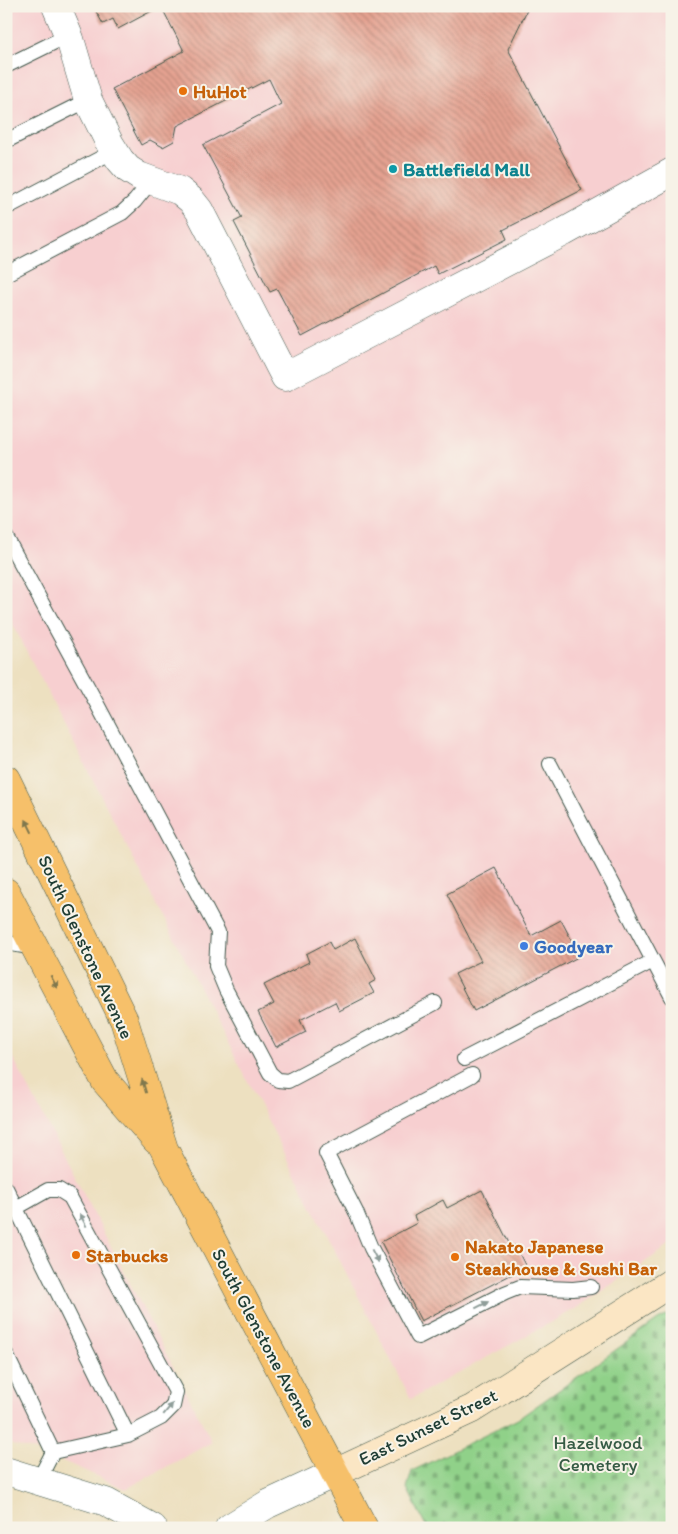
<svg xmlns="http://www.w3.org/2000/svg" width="678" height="1534" viewBox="0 0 678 1534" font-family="Itim,sans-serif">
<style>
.built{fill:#f7cfd0}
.cemetery{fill:url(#cemetery-stones);stroke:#58875e}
.building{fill:url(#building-back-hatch)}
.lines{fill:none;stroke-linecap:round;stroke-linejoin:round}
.service-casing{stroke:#3e5549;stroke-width:16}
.minor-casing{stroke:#3e5549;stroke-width:29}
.secondary-casing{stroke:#3e5549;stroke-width:29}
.primary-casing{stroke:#3e5549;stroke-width:29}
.service{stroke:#fff;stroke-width:14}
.minor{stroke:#fff;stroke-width:28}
.secondary{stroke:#fbe6c4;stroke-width:28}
.primary{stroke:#f6c06b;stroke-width:28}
.oneway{fill:#80784d}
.oneway2{fill:#8f9e9a}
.food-dot{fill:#e8710a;stroke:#f7f3e8;stroke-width:2}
.culture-dot{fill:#0f9aa8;stroke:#f7f3e8;stroke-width:2}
.shop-dot{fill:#3f7fe0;stroke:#f7f3e8;stroke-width:2}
.labels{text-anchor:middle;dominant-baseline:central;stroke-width:4;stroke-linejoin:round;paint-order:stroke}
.food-label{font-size:19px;font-weight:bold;fill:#c56008;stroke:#f7f3e8;text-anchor:start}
.culture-label{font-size:19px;font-weight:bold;fill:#0d838f;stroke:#f7f3e8;text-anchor:start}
.shop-label{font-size:19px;font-weight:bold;fill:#366cbe;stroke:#f7f3e8;text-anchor:start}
.street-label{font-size:19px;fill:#1f3d34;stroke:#f7f3e8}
.park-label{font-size:19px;fill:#365b45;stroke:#f7f3e8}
</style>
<defs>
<pattern id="cemetery-stones" width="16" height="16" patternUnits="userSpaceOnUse" patternTransform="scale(1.25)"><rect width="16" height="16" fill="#90d189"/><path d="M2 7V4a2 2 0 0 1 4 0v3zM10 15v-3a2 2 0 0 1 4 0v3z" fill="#75ab71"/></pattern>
<pattern id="building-back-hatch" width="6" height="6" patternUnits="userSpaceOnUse" patternTransform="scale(1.25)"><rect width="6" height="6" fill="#e5a291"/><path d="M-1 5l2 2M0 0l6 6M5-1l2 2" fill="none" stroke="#b98577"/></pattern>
</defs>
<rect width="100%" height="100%" fill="#f7f3e8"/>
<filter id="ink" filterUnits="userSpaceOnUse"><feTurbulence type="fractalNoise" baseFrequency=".02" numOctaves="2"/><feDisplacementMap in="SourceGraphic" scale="10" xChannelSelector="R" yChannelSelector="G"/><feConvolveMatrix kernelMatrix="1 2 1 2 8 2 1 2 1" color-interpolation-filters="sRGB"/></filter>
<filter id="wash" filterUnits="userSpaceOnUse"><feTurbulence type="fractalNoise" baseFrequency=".0096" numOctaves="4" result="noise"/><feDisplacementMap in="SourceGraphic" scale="20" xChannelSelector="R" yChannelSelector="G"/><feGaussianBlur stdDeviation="1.12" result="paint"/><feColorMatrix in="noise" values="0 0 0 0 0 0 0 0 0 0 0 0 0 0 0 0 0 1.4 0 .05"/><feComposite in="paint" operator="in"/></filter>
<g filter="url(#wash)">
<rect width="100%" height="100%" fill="#ede0c0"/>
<!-- built -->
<path class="built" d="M 6,6 L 672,6 L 672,1244 L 575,1309 L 411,1399 L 6,611 Z
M 6,1044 L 212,1442 L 126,1489 L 47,1454 L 6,1443 Z"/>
<!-- cemetery -->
<path class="cemetery" d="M 672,1313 L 672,1528 L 427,1528 L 407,1488 L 412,1471 L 518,1419 L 658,1320 Z"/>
<g id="blocks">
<!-- building -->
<path class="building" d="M 93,6 L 161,6 L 118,29 L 113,19 L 103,24 Z
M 161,6 L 529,6 L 508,49 L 582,190 L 503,230 L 507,239 L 438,274 L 434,266 L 302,336 L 277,289 L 270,292 L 234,222 L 242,218 L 203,145 L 281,104 L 269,79 L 177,126 L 174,141 L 163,147 L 150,140 L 141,145 L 112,89 L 184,51 Z
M 496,868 L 531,936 L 561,920 L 580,956 L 474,1011 L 455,974 L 481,961 L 447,894 Z
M 355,938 L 376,980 L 369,984 L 374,993 L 339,1011 L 335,1002 L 300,1020 L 306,1032 L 276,1047 L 258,1012 L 274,1004 L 264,985 L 309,962 L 306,954 L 329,942 L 333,950 Z
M 482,1190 L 511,1247 L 515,1245 L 526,1267 L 421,1321 L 381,1242 L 417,1223 L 414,1216 L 443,1200 L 447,1208 Z"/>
</g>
</g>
<g filter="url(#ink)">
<use href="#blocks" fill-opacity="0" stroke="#3e5549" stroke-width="1"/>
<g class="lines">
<defs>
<path id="service" d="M 6,66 L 69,35
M 6,141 L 88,100
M 6,208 L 114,151
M 6,274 L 122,213 L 135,201 L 152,180
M 6,537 L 97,704 L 218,932 L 216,966 L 226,990 L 270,1073 L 278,1080 L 288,1081 L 435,1003
M 550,764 L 672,997
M 6,943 L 35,948
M 464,1059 L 653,961
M 472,1075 L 326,1153 L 356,1212 L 371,1248 L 418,1337 L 505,1293 L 520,1287 L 573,1289 L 591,1287
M 6,1188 L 128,1435 L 53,1452 L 38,1481
M 16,1208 L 48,1190 L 59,1190 L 70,1197 L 176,1392 L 173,1406 L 161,1418 L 128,1435
M 6,1354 L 53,1452"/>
<path id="minor" d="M 56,6 L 70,39 L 88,100 L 110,144 L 120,160 L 128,169 L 139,176 L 180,191 L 191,200 L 199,210 L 285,377 L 564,232 L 672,172
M 6,1471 L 106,1502 L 153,1528
M 229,1528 L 268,1504 L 335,1473"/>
<path id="secondary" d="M 335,1473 L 472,1409 L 672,1282"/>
<path id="primary" d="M 6,779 L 124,1020 L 164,1149 L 364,1528
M 6,892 L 105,1081 L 156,1140"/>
</defs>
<!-- service casing -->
<use href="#service" class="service-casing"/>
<!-- minor casing -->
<use href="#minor" class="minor-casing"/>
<!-- secondary casing -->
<use href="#secondary" class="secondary-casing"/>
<!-- primary casing -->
<use href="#primary" class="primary-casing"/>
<!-- service -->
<use href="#service" class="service"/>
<!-- minor -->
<use href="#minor" class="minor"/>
<!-- secondary -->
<use href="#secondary" class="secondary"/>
<!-- primary -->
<use href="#primary" class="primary"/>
</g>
<!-- one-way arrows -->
<defs><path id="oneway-solid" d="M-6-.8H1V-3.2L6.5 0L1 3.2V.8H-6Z" transform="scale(1.25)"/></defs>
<g class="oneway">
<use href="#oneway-solid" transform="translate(29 826) rotate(-116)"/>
<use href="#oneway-solid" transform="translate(54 982) rotate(62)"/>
<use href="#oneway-solid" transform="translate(144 1086) rotate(-107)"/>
</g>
<g class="oneway2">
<use href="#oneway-solid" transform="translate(83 1220) rotate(-118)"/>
<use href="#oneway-solid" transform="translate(375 1256) rotate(62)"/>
<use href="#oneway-solid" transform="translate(482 1305) rotate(-27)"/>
<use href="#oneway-solid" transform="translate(168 1409) rotate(-51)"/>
</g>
</g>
<!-- markers -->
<g class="food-dot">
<circle cx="183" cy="91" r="5"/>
<circle cx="76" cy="1255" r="5"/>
<circle cx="455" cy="1257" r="5"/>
</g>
<circle class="culture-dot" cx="393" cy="169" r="5"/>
<circle class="shop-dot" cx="524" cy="946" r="5"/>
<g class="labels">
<!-- food labels -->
<g class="food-label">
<text x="193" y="91">HuHot</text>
<text x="465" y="1246">Nakato Japanese<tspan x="465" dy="22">Steakhouse &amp; Sushi Bar</tspan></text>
<text x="86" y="1255">Starbucks</text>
</g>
<!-- culture labels -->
<g class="culture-label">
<text x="403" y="169">Battlefield Mall</text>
</g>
<!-- shop labels -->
<g class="shop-label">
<text x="534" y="946">Goodyear</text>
</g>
<!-- street labels -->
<g class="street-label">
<text transform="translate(86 947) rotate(65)">South Glenstone Avenue</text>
<text transform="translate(264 1338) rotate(62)">South Glenstone Avenue</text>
<text transform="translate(428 1427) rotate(-26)">East Sunset Street</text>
</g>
<!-- park labels -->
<g class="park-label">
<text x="598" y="1442">Hazelwood<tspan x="598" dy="22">Cemetery</tspan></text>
</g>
</g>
<!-- margin -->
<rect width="678" height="1534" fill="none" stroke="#f7f3e8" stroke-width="25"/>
</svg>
